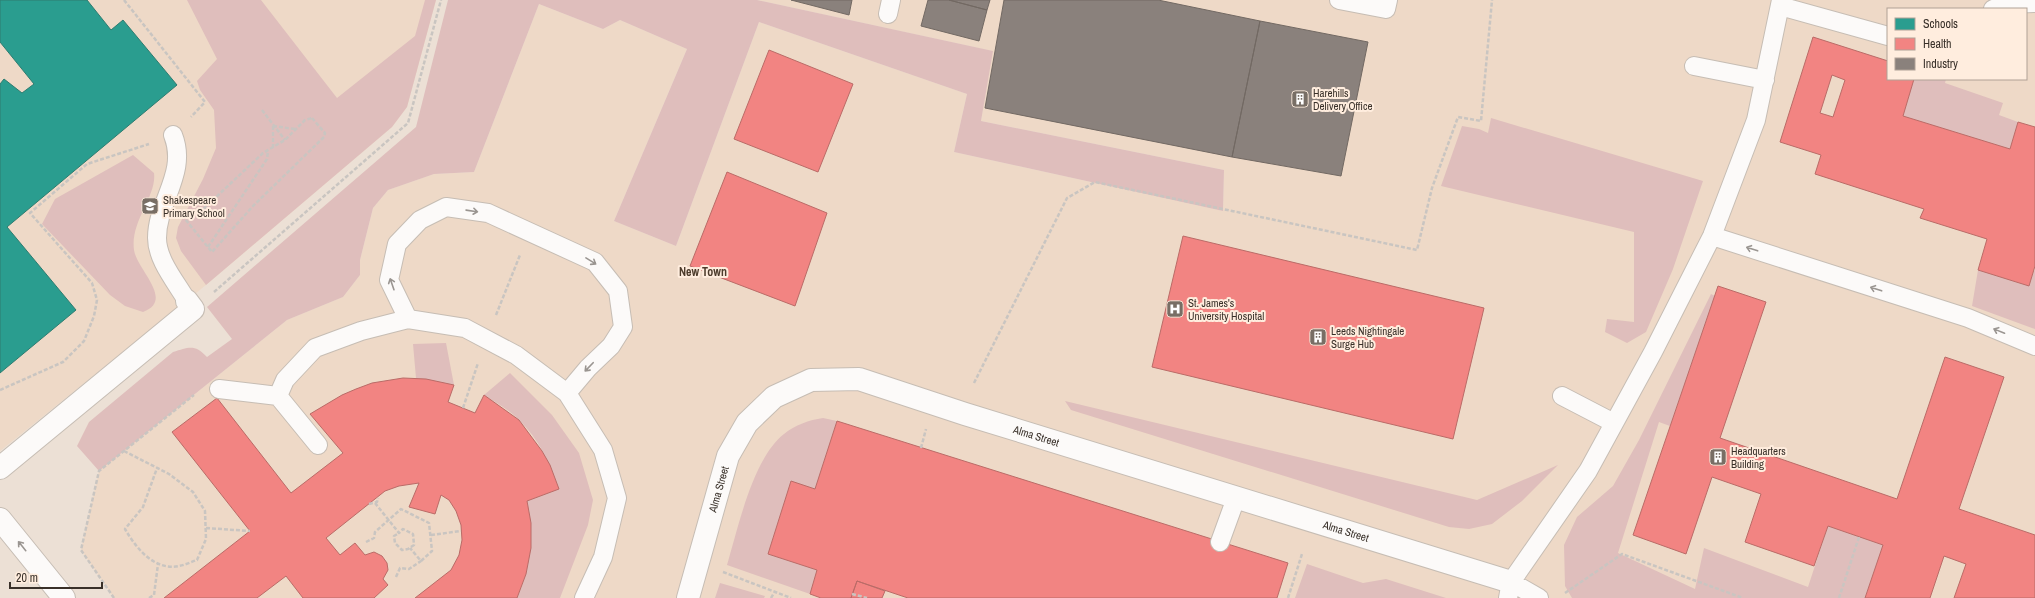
<svg xmlns="http://www.w3.org/2000/svg" width="2035" height="598" viewBox="0 0 2035 598" font-family="'Archivo Narrow',sans-serif">
<style>
.built{fill:#eed9c7;fill-rule:evenodd}
.green{fill:#dfbebc}
.schools{fill:#2a9d8f;stroke:#2e7c70}
.health{fill:#f28482;stroke:#ba6b67;fill-rule:evenodd}
.industry{fill:#8a817c;stroke:#726963}
.lines{fill:none;stroke-linecap:round;stroke-linejoin:round}
.lane-casing{stroke:#c6bdb4;stroke-width:20}
.street-casing{stroke:#c6bdb4;stroke-width:24}
.path{stroke:#c9c5c1;stroke-width:2.5;stroke-dasharray:4 2;stroke-linecap:butt}
.lane{stroke:#fcfaf9;stroke-width:18}
.street{stroke:#fcfaf9;stroke-width:22}
.oneway{stroke:#9a9591}
.labels{text-anchor:middle;dominant-baseline:central;stroke-width:4;stroke-linejoin:round;paint-order:stroke}
.poi-label{font-size:11px;fill:#393029;stroke:#ffedde;text-anchor:start}
.street-label{font-size:11px;fill:#393029;stroke:#ffedde}
.neighbourhood-label{font-size:12px;font-weight:bold;fill:#4c3b2b;stroke:#ffedde}
</style>
<rect width="100%" height="100%" fill="#ece0d5"/>
<!-- built -->
<path class="built" d="M 0,0 L 436,0 L 407,107 L 392,127 L 206,285 L 0,451 Z
M 757,0 L 2035,0 L 2035,598 L 114,598 L 81,550 L 99,471 L 287,320 L 343,297 L 360,275 L 360,260 L 373,208 L 388,190 L 434,174 L 474,172 L 539,4 L 603,29 L 620,20 L 687,49 L 614,221 L 676,246 L 759,22 L 967,94 L 954,152 L 1223,211 L 1224,170 L 981,121 L 992,51 ZM 1888,9 L 2026,9 L 2026,79 L 1888,79 Z"/>
<!-- green -->
<path class="green" d="M 187,0 L 261,0 L 337,98 L 415,36 L 425,0 L 436,0 L 407,107 L 392,127 L 206,285 L 181,251 L 176,238 L 178,227 L 203,179 L 216,148 L 214,110 L 200,90 L 197,81 L 217,59 Z
M 448,0 L 757,0 L 993,51 L 981,121 L 1224,170 L 1223,211 L 954,152 L 967,94 L 759,22 L 676,246 L 614,221 L 687,49 L 620,20 L 603,29 L 539,4 L 474,172 L 434,174 L 388,190 L 373,208 L 360,260 L 360,275 L 343,297 L 287,320 L 99,471 L 77,446 L 89,422 L 173,352 C 189,347 195,344 207,357 L 232,339 L 207,307 L 416,127 Z
M 1914,79 L 1946,79 L 1945,83 L 2003,103 L 1999,115 L 2018,122 L 2010,149 L 1903,116 Z
M 1491,118 L 1703,181 L 1673,269 L 1646,332 L 1627,343 L 1605,332 L 1607,319 L 1634,322 L 1634,232 L 1441,186 L 1462,126 L 1479,129 L 1488,133 Z
M 133,155 L 154,173 C 157,196 130,221 134,250 C 137,270 175,300 143,312 L 125,306 L 110,295 L 42,224 L 55,199 Z
M 1978,270 L 2029,286 L 2034,270 L 2035,271 L 2035,329 L 1972,306 Z
M 1711,294 L 1715,296 L 1670,426 L 1659,422 L 1618,553 L 1695,589 L 1704,548 L 1808,587 L 1828,526 L 1883,545 L 1865,598 L 1572,598 L 1565,586 L 1564,545 L 1577,517 L 1613,486 L 1639,440 Z
M 446,343 L 454,385 L 416,378 L 413,344 Z
M 510,373 L 552,415 L 579,453 L 593,500 L 588,525 L 560,598 L 517,598 C 532,566 532,535 527,501 L 559,489 C 550,464 539,439 519,420 C 510,410 496,403 484,395 Z
M 1065,401 L 1477,500 L 1558,465 L 1522,501 L 1492,524 L 1469,529 L 1449,527 L 1071,410 Z
M 823,418 L 837,421 L 815,489 L 791,482 L 768,554 L 817,570 L 810,594 L 727,565 C 738,528 753,458 784,434 C 795,425 809,420 823,418 Z
M 1307,564 L 1363,583 L 1386,579 L 1446,598 L 1295,598 Z
M 720,583 L 765,596 L 764,598 L 715,598 Z"/>
<!-- schools -->
<path class="schools" d="M 0,0 L 87,0 L 111,30 L 123,20 L 177,85 L 7,227 L 76,310 L 0,373 L 0,84 L 4,79 L 22,93 L 34,84 L 0,42 Z"/>
<!-- health -->
<path class="health" d="M 1813,37 L 1888,61 L 1888,79 L 1914,79 L 1903,116 L 2010,149 L 2018,122 L 2035,127 L 2035,266 L 2029,286 L 1978,270 L 1987,239 L 1920,218 L 1924,209 L 1815,174 L 1821,155 L 1780,142 ZM 1832,75 L 1845,80 L 1833,117 L 1820,113 Z
M 769,50 L 853,84 L 818,172 L 734,139 Z
M 727,172 L 827,213 L 795,306 L 690,266 Z
M 1183,236 L 1484,308 L 1453,439 L 1152,367 Z
M 1718,286 L 1766,302 L 1720,438 L 1897,499 L 1945,357 L 2004,377 L 1959,509 L 2035,535 L 2035,598 L 1954,598 L 1966,564 L 1944,556 L 1930,598 L 1865,598 L 1883,545 L 1828,526 L 1814,566 L 1745,542 L 1761,494 L 1712,477 L 1686,554 L 1633,535 Z
M 403,378 L 426,379 L 454,385 L 448,402 L 475,413 L 484,395 L 519,420 L 542,451 L 550,465 L 559,489 L 527,501 L 531,523 L 531,548 L 526,574 L 517,598 L 415,598 L 451,570 L 459,555 L 462,540 L 461,525 L 456,511 L 449,500 L 441,495 L 435,514 L 409,507 L 419,483 L 399,486 L 385,491 L 326,538 L 340,555 L 355,543 L 365,555 L 374,552 L 382,556 L 387,563 L 388,570 L 383,579 L 388,585 L 374,598 L 303,598 L 286,576 L 257,598 L 164,598 L 250,531 L 172,432 L 217,398 L 291,493 L 343,453 L 310,414 L 342,395 L 356,389 L 372,383 Z
M 837,421 L 1288,563 L 1277,598 L 908,598 L 857,581 L 851,598 L 821,598 L 810,594 L 817,570 L 768,554 L 791,481 L 815,489 Z
M 857,581 L 885,591 L 882,598 L 851,598 Z"/>
<!-- industry -->
<path class="industry" d="M 791,0 L 852,0 L 849,15 Z
M 928,0 L 949,0 L 987,10 L 979,41 L 921,26 Z
M 949,0 L 990,0 L 987,10 Z
M 1004,0 L 1158,0 L 1260,21 L 1232,157 L 985,108 Z
M 1260,21 L 1368,42 L 1341,176 L 1232,157 Z"/>
<g class="lines">
<defs>
<path id="lane" d="M 1339,0 L 1386,9 L 1388,0
M 1780,6 L 1888,36
M 1993,9 L 2009,4 L 2035,3
M 888,14 L 891,0
M 1694,66 L 1765,80
M 173,135 C 188,173 157,201 157,238 C 157,260 176,282 187,301
M 1712,236 L 1968,318 L 2035,346
M 408,319 L 389,280 L 397,244 L 420,220 L 446,207 L 488,213 L 595,262 L 618,291 L 623,327 L 611,346 L 588,368 L 567,393
M 219,389 L 278,396
M 1562,396 L 1614,423
M 318,445 L 278,396 L 285,380 L 315,348 L 361,331 L 408,319 L 465,328 L 516,355 L 567,393 L 603,450 L 617,498 L 603,557 L 584,598
M 1220,542 L 1236,498
M 1511,582 L 1539,598
M 1508,598 L 1511,582 L 1588,471 L 1653,352 L 1712,236 L 1756,120 L 1781,0"/>
<g id="street">
<path d="M 0,468 L 193,309 L 187,301"/>
<path d="M 0,519 L 64,598"/>
<path id="s1" d="M 688,598 L 728,456 L 747,423 L 774,397 L 811,380 L 859,379 L 965,414 L 1511,582"/>
</g>
</defs>
<!-- lane casing -->
<use href="#lane" class="lane-casing"/>
<!-- street casing -->
<use href="#street" class="street-casing"/>
<!-- path -->
<path class="path" d="M 124,0 L 205,102 L 191,117
M 262,110 L 285,140
M 312,118 L 325,133 L 324,137 L 253,206 L 212,252 L 185,219 L 193,210 L 199,213 L 263,153 L 285,140 L 305,120 Z
M 273,126 L 295,129
M 273,126 L 273,148
M 208,247 L 267,159 L 268,151
M 214,292 L 408,123 L 441,0
M 496,315 L 520,255
M 974,383 L 1067,198 L 1095,182 L 1417,250 L 1432,188 L 1458,117 L 1481,121 L 1492,0
M 0,390 L 63,362 L 84,341 L 94,316 L 97,300 L 92,283 L 30,213 L 87,164 L 149,144
M 463,408 L 478,363
M 921,448 L 926,429
M 124,451 L 169,474 L 193,492 L 205,511 L 206,539 L 197,560 C 191,562 185,565 179,566 C 154,571 136,548 125,529 L 143,507 L 157,468
M 375,503 L 399,533 L 403,529 L 413,534 L 414,545 L 408,549 L 402,550 L 395,543 L 394,536 L 399,533
M 369,504 L 377,502 L 378,498
M 206,528 L 250,531
M 431,535 L 461,531
M 366,542 L 374,538 L 375,532 L 401,509 L 429,523 L 432,551 L 421,561 L 410,548
M 723,572 L 791,598
M 396,577 L 400,568 L 409,569 L 421,561
M 1565,593 L 1622,554 L 1743,598
M 852,594 L 867,598
M 114,598 L 81,550 L 99,471 L 194,395
M 149,598 L 154,595 L 158,564
M 771,598 L 775,591
M 1288,598 L 1302,554
M 1839,598 L 1859,537"/>
<!-- lane -->
<use href="#lane" class="lane"/>
<!-- street -->
<use href="#street" class="street"/>
</g>
<!-- one-way arrows -->
<defs><path id="oneway-shaft" d="M-6 0H5M1.5-3L5.5 0L1.5 3" fill="none" stroke-width="1.6" stroke-linecap="round" stroke-linejoin="round"/></defs>
<g class="oneway">
<use href="#oneway-shaft" transform="translate(472 211) rotate(8)"/>
<use href="#oneway-shaft" transform="translate(1752 249) rotate(-162)"/>
<use href="#oneway-shaft" transform="translate(591 261) rotate(32)"/>
<use href="#oneway-shaft" transform="translate(392 284) rotate(-109)"/>
<use href="#oneway-shaft" transform="translate(1876 289) rotate(-162)"/>
<use href="#oneway-shaft" transform="translate(1999 331) rotate(-158)"/>
<use href="#oneway-shaft" transform="translate(589 367) rotate(134)"/>
<use href="#oneway-shaft" transform="translate(22 546) rotate(-129)"/>
</g>
<!-- icons -->
<defs>
<symbol id="building-square" viewBox="-11 -11 22 22"><rect x="-9" y="-9" width="18" height="18" rx="4" fill="#786e65" stroke="#ffedde"/><path d="M-4-6H4V6H1V3H-1V6H-4ZM-2.5-4.3h1.7v1.8h-1.7ZM.8-4.3h1.7v1.8H.8ZM-2.5-1h1.7V.8h-1.7ZM.8-1h1.7V.8H.8Z" fill="#fff"/></symbol>
<symbol id="school-square" viewBox="-11 -11 22 22"><rect x="-9" y="-9" width="18" height="18" rx="4" fill="#786e65" stroke="#ffedde"/><path d="M0-5L7-2L0 1L-7-2ZM-4 1L0 2.5L4 1V4Q0 6-4 4Z" fill="#fff"/></symbol>
<symbol id="hospital-square" viewBox="-11 -11 22 22"><rect x="-9" y="-9" width="18" height="18" rx="4" fill="#786e65" stroke="#ffedde"/><path d="M-5-5h3v3.5h4V-5h3V5h-3V1.5h-4V5h-3Z" fill="#fff"/></symbol>
</defs>
<g fill-rule="evenodd">
<use href="#building-square" x="1290" y="89" width="20" height="20"/>
<use href="#school-square" x="140" y="196" width="20" height="20"/>
<use href="#hospital-square" x="1165" y="299" width="20" height="20"/>
<use href="#building-square" x="1308" y="327" width="20" height="20"/>
<use href="#building-square" x="1708" y="447" width="20" height="20"/>
</g>
<g class="labels">
<!-- poi labels -->
<g class="poi-label">
<text x="1313" y="93">Harehills<tspan x="1313" dy="13">Delivery Office</tspan></text>
<text x="163" y="200">Shakespeare<tspan x="163" dy="13">Primary School</tspan></text>
<text x="1188" y="303">St. James's<tspan x="1188" dy="13">University Hospital</tspan></text>
<text x="1331" y="331">Leeds Nightingale<tspan x="1331" dy="13">Surge Hub</tspan></text>
<text x="1731" y="451">Headquarters<tspan x="1731" dy="13">Building</tspan></text>
</g>
<!-- street labels -->
<g class="street-label">
<text stroke="none"><textPath href="#s1" startOffset="498">Alma Street</textPath></text>
<text stroke="none"><textPath href="#s1" startOffset="113">Alma Street</textPath></text>
<text stroke="none"><textPath href="#s1" startOffset="822">Alma Street</textPath></text>
</g>
<!-- neighbourhood labels -->
<g class="neighbourhood-label">
<text x="703" y="272">New Town</text>
</g>
</g>
<!-- legend -->
<rect x="1887" y="8" width="140" height="72" fill="#ffedde" stroke="#b0a196"/>
<rect x="1895" y="18" width="20" height="12" fill="#2a9d8f" stroke="#b0a196"/>
<text x="1923" y="28" font-size="12" fill="#393029">Schools</text>
<rect x="1895" y="38" width="20" height="12" fill="#f28482" stroke="#b0a196"/>
<text x="1923" y="48" font-size="12" fill="#393029">Health</text>
<rect x="1895" y="58" width="20" height="12" fill="#8a817c" stroke="#b0a196"/>
<text x="1923" y="68" font-size="12" fill="#393029">Industry</text>
<!-- scale -->
<path d="M10 582v6h92v-6" fill="none" stroke="#393029" stroke-width="2"/>
<text x="16" y="582" font-size="12" fill="#393029" stroke="#ffedde" stroke-width="3" paint-order="stroke">20 m</text>
</svg>
